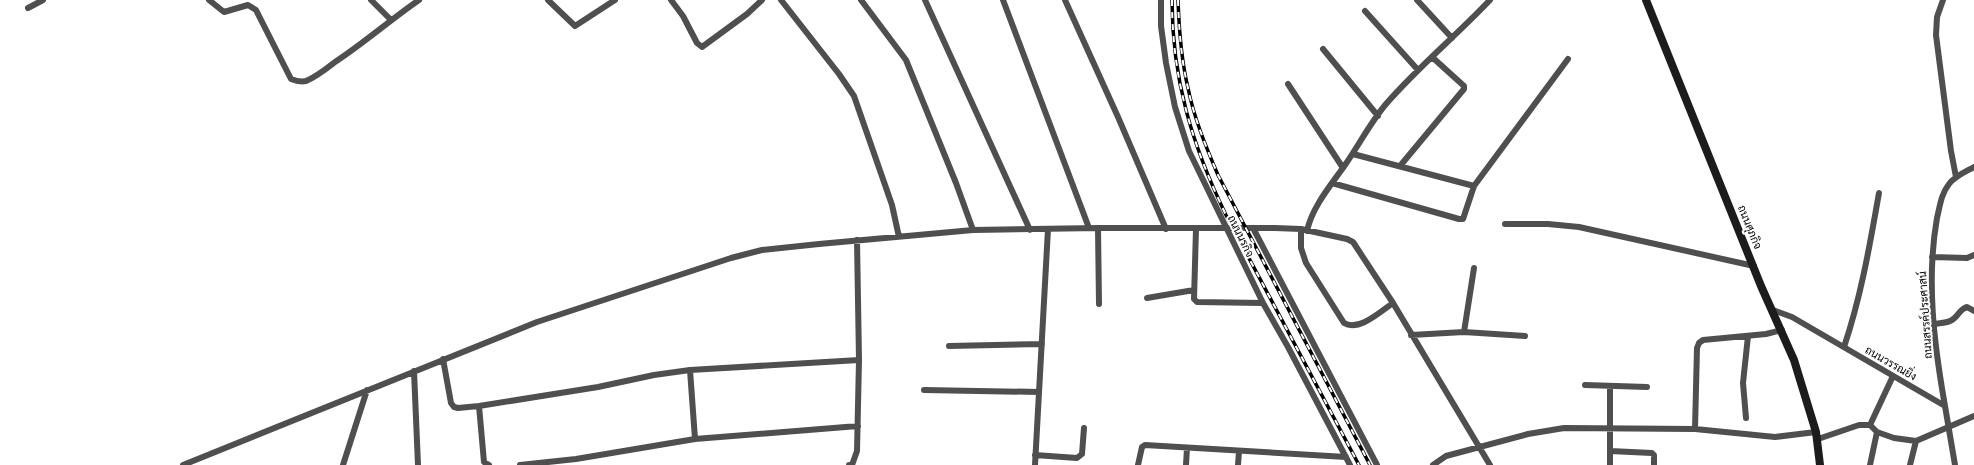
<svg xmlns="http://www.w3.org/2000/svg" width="1974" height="465" viewBox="0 0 1974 465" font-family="Arial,Sarabun,sans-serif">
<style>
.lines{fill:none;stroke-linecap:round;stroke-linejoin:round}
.minor{stroke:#4f4f4f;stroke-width:6}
.secondary{stroke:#1c1c1c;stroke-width:8}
.rail-casing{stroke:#000;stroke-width:3.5}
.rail{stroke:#fff;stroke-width:2;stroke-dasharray:6;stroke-linecap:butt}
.labels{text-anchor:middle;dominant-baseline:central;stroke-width:4;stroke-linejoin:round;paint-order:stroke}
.street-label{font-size:11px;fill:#000;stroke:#fff}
</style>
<rect width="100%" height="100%" fill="#fff"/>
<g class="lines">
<!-- minor -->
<path class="minor" d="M 209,0 L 224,12 L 248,5 L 256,10 L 291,79 C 296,81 301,82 306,81 C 316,77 326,69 335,62 C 364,43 390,20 419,0
M 371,0 L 391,20
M 548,0 L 575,26 L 615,0
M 671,0 L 683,16 L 697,43 L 702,47 L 747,14 L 762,0
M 781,0 L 839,74 L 854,96 L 892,205 L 899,237
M 861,0 L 906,60 L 956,183 L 973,230
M 925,0 L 1030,230
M 1003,0 L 1089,228
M 1065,0 L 1118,117 L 1166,229
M 1161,0 L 1161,26 L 1166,63 L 1175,107 L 1189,151 L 1263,303 L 1288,347 L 1350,465
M 1417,0 L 1452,38
M 1943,0 L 1937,17 L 1936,35 L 1951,151 L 1956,177
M 28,8 L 43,0
M 1365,11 L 1418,70
M 1323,49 L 1378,116
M 1288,84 L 1343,168
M 1353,154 L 1474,186
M 1400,166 L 1464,89 L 1464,86 L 1432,57
M 1332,183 L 1459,219 L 1463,219 L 1474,186 L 1568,59
M 1505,224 L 1548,224 L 1579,227 L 1754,266
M 1098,228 L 1099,304
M 1253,228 L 1377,465
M 1196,229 L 1194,299 L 1197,302 L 1263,303
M 1301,229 L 1301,248 L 1306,263 L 1344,323 C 1359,332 1381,311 1393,303
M 1307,231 C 1312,207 1331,185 1345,165 C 1359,145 1370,123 1386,104 C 1418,67 1456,36 1490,0
M 1932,257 L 1967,258 L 1974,255
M 1147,298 L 1194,290
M 1773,310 L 1792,317 L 1945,406 L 1955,465
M 1934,324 C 1939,323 1946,323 1950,321 C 1958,318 1959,309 1967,307 L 1974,311
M 1464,332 L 1474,268
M 1411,335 L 1464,332 L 1525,336
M 949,346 L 1042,344
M 1844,347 C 1861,297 1870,244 1879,193
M 443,359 L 451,403 L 454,407 L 458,408 L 479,406 L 598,387 L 654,375 L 690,370 L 859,360
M 690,370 L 695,439
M 414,371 L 418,465
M 1585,385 L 1647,387
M 924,390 L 1039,392
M 479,406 L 484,462 L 489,465
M 1945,406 C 1934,344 1926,280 1937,218 C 1940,206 1941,194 1949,184 C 1955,176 1965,172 1974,167
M 1746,418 L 1743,383 L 1748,336
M 1870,425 L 1893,376
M 1695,429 L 1697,348 L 1699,343 L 1703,340 L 1766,334 L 1782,330
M 1818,439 L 1859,425 L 1870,425 L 1877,432 L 1894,438 L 1916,441 L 1974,416
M 1610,451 L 1652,453 L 1654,455 L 1654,465
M 1035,455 L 1077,458 L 1082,454 L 1084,428
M 183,465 L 537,322 L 731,258 L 762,250 L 819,244 L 973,230 L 1098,228 L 1275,228 L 1301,229 L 1347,239 L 1353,242 L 1393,303 L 1490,465
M 343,465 L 367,390
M 520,465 L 576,459 L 695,439 L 858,426
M 849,465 L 852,465 L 857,451 L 859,360 L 857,240
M 1035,465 L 1048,229
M 1138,465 L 1142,447 L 1145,445 L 1346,457
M 1186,465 L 1187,448
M 1238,465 L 1239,451
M 1433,465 L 1446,456 L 1528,434 L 1564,428 L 1695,429 L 1775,437 L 1816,432
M 1610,465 L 1610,386
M 1870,465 L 1877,432
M 1910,465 L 1916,441"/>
<!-- secondary -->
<path class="secondary" d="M 1646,0 L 1761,286 L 1794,360 L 1816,432 L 1820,465"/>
<defs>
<path id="rail" d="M 1172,0 C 1172,79 1192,145 1226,215 L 1359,465
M 1178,0 C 1179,29 1181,59 1188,88 C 1194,118 1206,147 1218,175 L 1370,465"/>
</defs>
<!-- rail casing -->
<use href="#rail" class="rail-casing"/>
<!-- rail -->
<use href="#rail" class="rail"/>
</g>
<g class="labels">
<!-- street labels -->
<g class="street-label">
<text transform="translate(1750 227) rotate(68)">ถนนศุภกิจ</text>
<text transform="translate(1241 236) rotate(64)">ถนนนรกิจ</text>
<text transform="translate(1925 315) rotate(-94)">ถนนสรรค์ประศาสน์</text>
<text transform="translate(1891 363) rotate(30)">ถนนวรรณยิ่ง</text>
</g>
</g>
</svg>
